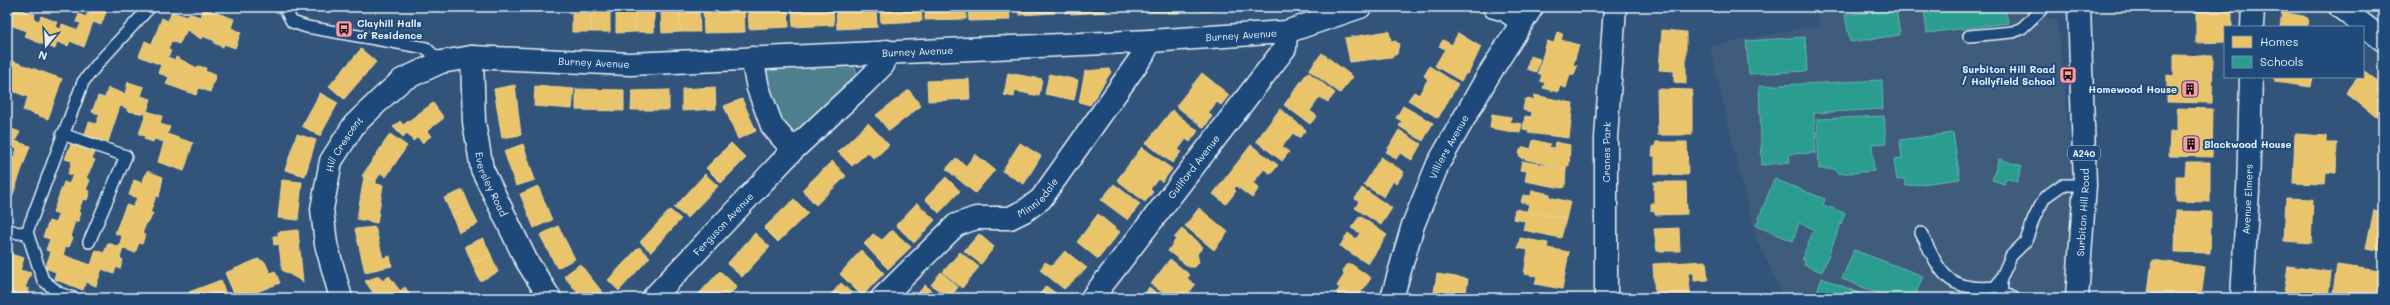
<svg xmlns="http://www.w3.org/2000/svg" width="2390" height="305" viewBox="0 0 2390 305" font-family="Mali,sans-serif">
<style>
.built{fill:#405c7c}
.green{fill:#4e808c;stroke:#9bb8c2}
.homes{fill:#e9c46a;stroke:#e9d295}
.schools{fill:#2a9d8f;stroke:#63b6ae}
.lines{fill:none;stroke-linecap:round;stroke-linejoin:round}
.service-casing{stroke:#e8f1f8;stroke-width:14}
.minor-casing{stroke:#e8f1f8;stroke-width:25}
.tertiary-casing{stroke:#e8f1f8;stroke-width:25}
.primary-casing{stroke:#e8f1f8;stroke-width:25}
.service{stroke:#1f4a7a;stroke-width:11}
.minor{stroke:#1f4a7a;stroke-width:22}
.tertiary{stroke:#1f4a7a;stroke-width:22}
.primary{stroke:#1f4a7a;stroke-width:22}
.labels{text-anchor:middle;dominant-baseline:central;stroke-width:4;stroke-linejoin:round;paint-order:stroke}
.shield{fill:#1f4a7a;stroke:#acbfd2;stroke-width:1}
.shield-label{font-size:9px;font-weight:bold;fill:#e8f1f8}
.poi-label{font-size:10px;font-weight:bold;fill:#e8f1f8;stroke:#1f4a7a;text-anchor:start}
.street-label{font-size:10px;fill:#e8f1f8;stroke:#1f4a7a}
</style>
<rect width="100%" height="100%" fill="#32547b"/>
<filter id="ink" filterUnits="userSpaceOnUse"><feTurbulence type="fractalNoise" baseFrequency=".025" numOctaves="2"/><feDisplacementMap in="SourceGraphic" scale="8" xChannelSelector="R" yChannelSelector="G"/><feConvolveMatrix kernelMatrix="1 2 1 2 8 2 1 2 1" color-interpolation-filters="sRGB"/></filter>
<g filter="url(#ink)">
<!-- built -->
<path class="built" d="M 1816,7 L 2044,7 L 2046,17 L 2057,21 L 2075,192 L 2069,298 L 1784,298 L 1758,242 L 1744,191 L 1710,46 L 1820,25 Z"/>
<!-- green -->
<path class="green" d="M 852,63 L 858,75 L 796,138 L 775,112 L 762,72 L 768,65 Z"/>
<!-- homes -->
<path class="homes" d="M 11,7 L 35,14 L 34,19 L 39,21 L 41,16 L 57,22 L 55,27 L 61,29 L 62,24 L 78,30 L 81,23 L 76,22 L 79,14 L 86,17 L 90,7 L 108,7 L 101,25 L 93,22 L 84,47 L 70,41 L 68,46 L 57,42 L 55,49 L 25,37 L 27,31 L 7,24 L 7,9 L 10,10 Z
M 592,7 L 602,7 L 602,12 L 610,12 L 610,32 L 591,32 Z
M 616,7 L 626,7 L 627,13 L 635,12 L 635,32 L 616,33 Z
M 748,7 L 788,7 L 789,27 L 749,29 Z
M 792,7 L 833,7 L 834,25 L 793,27 Z
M 836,7 L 876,7 L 877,27 L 837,29 Z
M 880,7 L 921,7 L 922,21 L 881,23 Z
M 925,7 L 966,7 L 966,19 L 925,20 Z
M 968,7 L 1009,7 L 1010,20 L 969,21 Z
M 1019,7 L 1054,7 L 1055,13 L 1019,15 Z
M 1064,7 L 1105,7 L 1106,12 L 1071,14 L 1070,12 L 1065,13 Z
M 1108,7 L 1141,7 L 1141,8 L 1109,9 Z
M 1148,7 L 1166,7 L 1166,12 L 1148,12 Z
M 1167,7 L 1187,7 L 1187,9 L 1179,9 L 1179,13 L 1167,13 Z
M 1200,7 L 1219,7 L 1218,8 L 1211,8 L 1211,11 L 1200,11 Z
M 1230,7 L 1242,7 L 1242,10 L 1230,10 Z
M 2196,7 L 2232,7 L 2232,27 L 2225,27 L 2225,42 L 2196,43 Z
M 203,8 L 234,19 L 231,28 L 241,32 L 235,48 L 224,44 L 223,47 L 214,43 L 215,41 L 202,36 L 201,39 L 187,30 L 179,44 L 171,41 L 168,50 L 171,51 L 168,57 L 175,60 L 176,57 L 197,68 L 198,66 L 206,68 L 205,71 L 216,75 L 210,92 L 199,88 L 196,95 L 166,84 L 169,77 L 158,73 L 161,65 L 139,56 L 145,41 L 152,44 L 162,18 L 168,21 L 172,12 L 188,17 L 189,13 L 200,17 Z
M 692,8 L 699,8 L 700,32 L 681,32 L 680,12 L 692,12 Z
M 744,9 L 745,32 L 704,33 L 703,11 Z
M 635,12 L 654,12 L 654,32 L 635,32 Z
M 680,12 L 681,32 L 662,33 L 661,13 Z
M 2282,12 L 2308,17 L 2307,27 L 2280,27 Z
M 572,13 L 591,13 L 591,32 L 572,32 Z
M 1662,30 L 1686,32 L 1686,84 L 1674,82 L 1674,71 L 1659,70 Z
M 1389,31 L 1391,41 L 1395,41 L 1399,44 L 1397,54 L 1391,57 L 1350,62 L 1345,38 Z
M 1557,32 L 1563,34 L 1561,40 L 1579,45 L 1573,65 L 1577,66 L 1574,75 L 1570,74 L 1566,88 L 1560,86 L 1558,92 L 1543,88 L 1545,83 L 1540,81 L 1542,75 L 1538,73 L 1547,41 L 1554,43 Z
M 1458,33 L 1481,47 L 1468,74 L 1466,73 L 1461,81 L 1435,66 L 1445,49 L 1439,46 L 1443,40 L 1452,45 Z
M 361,49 L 376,62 L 344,99 L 329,86 Z
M 1322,53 L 1353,77 L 1340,93 L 1309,70 Z
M 2174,55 L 2213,56 L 2212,103 L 2167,102 L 2167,75 L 2174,76 Z
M 1530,56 L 1540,59 L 1536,72 L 1527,69 Z
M 7,59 L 62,79 L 48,119 L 23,110 L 28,97 L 7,89 Z
M 1429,66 L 1458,84 L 1438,118 L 1408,100 L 1414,92 L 1419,95 L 1428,79 L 1424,76 Z
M 1109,69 L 1111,72 L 1090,105 L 1079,102 L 1085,71 Z
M 2363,70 L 2383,85 L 2383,116 L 2380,120 L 2346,93 L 2358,77 L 2363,77 Z
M 1308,72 L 1335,93 L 1328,102 L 1320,97 L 1310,111 L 1317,116 L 1310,124 L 1284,105 Z
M 1008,73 L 1042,79 L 1039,96 L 1015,91 L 1014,97 L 1004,95 Z
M 1202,73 L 1229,95 L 1221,105 L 1217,102 L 1208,113 L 1212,116 L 1204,128 L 1176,106 Z
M 1049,74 L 1078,80 L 1074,100 L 1045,94 Z
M 2275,77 L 2313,77 L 2311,87 L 2275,82 Z
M 969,79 L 970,99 L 928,101 L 927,81 Z
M 128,82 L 144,87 L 141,96 L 151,99 L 147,111 L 162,116 L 160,124 L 170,127 L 167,134 L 193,143 L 184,171 L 158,162 L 164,142 L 154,139 L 153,142 L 144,139 L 145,136 L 139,134 L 146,114 L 127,111 L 127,108 L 120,106 L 107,145 L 84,137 L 89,122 L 96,124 L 100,114 L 92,112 L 98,96 L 105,98 L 108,88 L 125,94 Z
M 515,85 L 521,135 L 502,138 L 494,89 Z
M 535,86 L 574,89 L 572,109 L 534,106 Z
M 715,87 L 716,109 L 682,111 L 682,89 Z
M 576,89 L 624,90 L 624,111 L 576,110 Z
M 1657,89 L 1692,90 L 1692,135 L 1658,135 Z
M 669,90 L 669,110 L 631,110 L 632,91 Z
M 909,90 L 921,106 L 889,131 L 876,115 Z
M 320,93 L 338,103 L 320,136 L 302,126 Z
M 1534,95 L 1573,103 L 1569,138 L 1528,133 L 1529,130 L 1523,129 L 1525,116 L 1531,117 L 1532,112 L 1523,110 L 1525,99 L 1534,100 Z
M 742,99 L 756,131 L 738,139 L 724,106 Z
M 433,103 L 444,118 L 427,131 L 431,136 L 422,143 L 418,137 L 413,141 L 407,133 L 403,137 L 393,127 L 400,121 L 403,125 Z
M 1403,106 L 1433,123 L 1423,141 L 1399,126 L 1402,121 L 1396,118 Z
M 2177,108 L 2213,109 L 2212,157 L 2169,156 L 2170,131 L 2177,132 Z
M 1280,109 L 1306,130 L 1299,138 L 1293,133 L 1282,147 L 1289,152 L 1282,161 L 1256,141 Z
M 1172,110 L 1198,131 L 1190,142 L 1186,139 L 1178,150 L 1181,152 L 1172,163 L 1146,143 Z
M 1492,114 L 1511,117 L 1510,122 L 1522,124 L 1520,133 L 1490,128 Z
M 7,121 L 11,122 L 9,128 L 20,132 L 15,141 L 30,146 L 12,197 L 7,195 L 7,164 L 10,155 L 14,157 L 17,149 L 7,146 Z
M 868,123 L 889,145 L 874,159 L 868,152 L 852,166 L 838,152 Z
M 1399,130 L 1421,144 L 1412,160 L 1400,153 L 1396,159 L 1386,152 Z
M 297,134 L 316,140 L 305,176 L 285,170 Z
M 390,134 L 407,146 L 386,177 L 381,173 L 376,180 L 362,176 Z
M 2295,134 L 2326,136 L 2326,143 L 2337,143 L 2336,173 L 2326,172 L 2325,184 L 2293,183 Z
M 1533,140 L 1550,144 L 1549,147 L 1554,148 L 1555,142 L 1570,145 L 1569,166 L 1567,165 L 1566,169 L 1521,158 L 1519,155 L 1520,150 L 1524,147 L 1531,149 Z
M 1656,142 L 1687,142 L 1688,175 L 1655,174 L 1655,156 L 1652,156 L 1653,147 L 1655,146 Z
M 731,143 L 746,158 L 721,183 L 706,168 Z
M 1020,143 L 1041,156 L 1024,184 L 1002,171 Z
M 71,144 L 95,153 L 92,159 L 95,160 L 86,178 L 90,180 L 86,190 L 90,191 L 87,200 L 83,199 L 78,212 L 81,213 L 78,222 L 75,221 L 70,237 L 73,238 L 69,247 L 66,246 L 63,255 L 91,265 L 96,250 L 104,253 L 108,243 L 119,247 L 122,236 L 115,233 L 126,205 L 133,207 L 137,198 L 129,195 L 134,180 L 142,183 L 147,171 L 163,177 L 159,197 L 156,196 L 150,213 L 153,213 L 149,222 L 147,221 L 142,234 L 145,235 L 142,244 L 139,243 L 135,253 L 123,248 L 120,258 L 123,260 L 120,269 L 116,267 L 114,274 L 102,269 L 96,286 L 86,282 L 83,290 L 54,279 L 56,272 L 45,268 L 51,252 L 46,250 L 50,239 L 43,237 L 49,221 L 55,223 L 59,214 L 53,212 L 64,182 L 69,184 L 73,175 L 68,174 L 72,161 L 65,159 Z
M 523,144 L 535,180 L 516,186 L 504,151 Z
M 1251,145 L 1278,165 L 1271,174 L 1264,169 L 1253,183 L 1259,188 L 1252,198 L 1236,186 L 1234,189 L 1236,191 L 1226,204 L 1213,194 Z
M 1142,147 L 1172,169 L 1162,182 L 1158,179 L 1150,189 L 1153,192 L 1145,202 L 1117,180 Z
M 975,154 L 995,170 L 975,193 L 946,169 L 956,158 L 966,166 Z
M 1381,157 L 1404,172 L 1397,183 L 1393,181 L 1384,197 L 1364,185 Z
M 832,161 L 846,176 L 816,205 L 802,190 Z
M 1522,161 L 1566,169 L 1565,187 L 1562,188 L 1525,181 L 1527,171 L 1520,170 Z
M 2186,162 L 2210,162 L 2210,202 L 2176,201 L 2176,176 L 2185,176 Z
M 705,174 L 718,186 L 687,218 L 674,208 Z
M 364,176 L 376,180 L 376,184 L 383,185 L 377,223 L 357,219 Z
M 946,177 L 960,191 L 939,213 L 925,199 Z
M 282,180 L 302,182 L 298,220 L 278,218 Z
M 1654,182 L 1686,182 L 1687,214 L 1655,215 L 1655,212 L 1651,211 L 1651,203 L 1654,203 Z
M 1114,184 L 1140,204 L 1128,220 L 1101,200 Z
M 538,186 L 552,220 L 534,228 L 520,194 Z
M 1362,188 L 1392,208 L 1381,225 L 1355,208 L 1359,202 L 1355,199 Z
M 463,190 L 470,207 L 452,215 L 444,198 Z
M 1532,190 L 1550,194 L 1549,197 L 1570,202 L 1566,219 L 1527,211 L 1529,204 L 1521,202 L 1523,195 L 1531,196 Z
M 2286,198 L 2313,199 L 2311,243 L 2284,241 Z
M 794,199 L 808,213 L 778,242 L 764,228 Z
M 917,203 L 935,220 L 914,243 L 896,225 Z
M 470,207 L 478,224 L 459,232 L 452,215 Z
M 1199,208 L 1228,232 L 1214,250 L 1185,226 Z
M 1515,209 L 1566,219 L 1561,238 L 1523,230 L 1525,221 L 1513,219 Z
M 670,210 L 681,219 L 651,252 L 640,242 Z
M 2374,210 L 2383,212 L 2383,251 L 2366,248 Z
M 2176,211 L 2211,212 L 2210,253 L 2175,252 Z
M 1098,214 L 1120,232 L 1098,259 L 1077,242 Z
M 1360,216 L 1387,235 L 1368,264 L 1340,246 L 1348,233 L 1356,239 L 1360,233 L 1351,228 Z
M 558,226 L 575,259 L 557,268 L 540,235 Z
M 375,227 L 383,258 L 390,256 L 392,266 L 365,272 L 355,229 Z
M 1679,228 L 1680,251 L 1657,251 L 1654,229 Z
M 1182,229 L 1203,247 L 1197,254 L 1199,262 L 1195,267 L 1189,267 L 1168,251 L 1176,239 L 1174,238 Z
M 298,230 L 303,282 L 282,270 L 279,244 L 274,245 L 273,236 L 278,236 L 278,232 Z
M 892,230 L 911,247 L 888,269 L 864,244 L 873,234 L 882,240 Z
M 755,233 L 770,247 L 742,277 L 727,264 Z
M 979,234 L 994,247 L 981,264 L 964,251 Z
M 483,238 L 491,255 L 472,263 L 465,246 Z
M 1520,238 L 1548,243 L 1547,248 L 1569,252 L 1562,289 L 1535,284 L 1537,276 L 1524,274 L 1528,250 L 1518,248 Z
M 7,247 L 11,249 L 10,254 L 24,258 L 20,270 L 31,273 L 25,288 L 29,289 L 26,298 L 8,298 L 11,289 L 7,287 Z
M 639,247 L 650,257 L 619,291 L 608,280 Z
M 861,250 L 884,273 L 862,296 L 840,274 Z
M 1065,251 L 1087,268 L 1064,289 L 1040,270 L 1045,262 L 1052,266 Z
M 960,252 L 979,267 L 962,288 L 943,272 Z
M 491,255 L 498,272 L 480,281 L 472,263 Z
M 258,259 L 265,262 L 270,273 L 275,271 L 280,283 L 241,298 L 236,298 L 225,273 Z
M 1170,259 L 1190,275 L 1187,278 L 1195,285 L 1185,298 L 1177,298 L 1173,295 L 1170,298 L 1151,284 Z
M 2152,260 L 2205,267 L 2201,298 L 2163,298 L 2163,295 L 2148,293 Z
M 1706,261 L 1708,280 L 1694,281 L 1694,273 L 1688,273 L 1691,298 L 1655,298 L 1653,264 Z
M 580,264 L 603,293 L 597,298 L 582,298 L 564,276 Z
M 1351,264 L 1371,278 L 1357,298 L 1343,298 L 1336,293 L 1340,288 L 1337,286 L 1344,275 L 1343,271 L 1346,265 Z
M 2337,265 L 2380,271 L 2377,298 L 2333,292 Z
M 2288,266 L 2331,272 L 2328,298 L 2284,293 Z
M 720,271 L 737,287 L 726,298 L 695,298 Z
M 941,272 L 958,287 L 950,298 L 931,285 Z
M 1437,274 L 1468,279 L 1465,298 L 1433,298 Z
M 379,276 L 383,281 L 389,276 L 400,291 L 405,287 L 412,298 L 381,298 L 379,295 L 376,297 L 365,281 Z
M 221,280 L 227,298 L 191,298 L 189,292 Z
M 841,283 L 857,298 L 828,298 Z
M 925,285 L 939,298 L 914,298 Z
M 1046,286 L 1062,298 L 1037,298 Z
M 1149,287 L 1163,298 L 1143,298 Z"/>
<!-- schools -->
<path class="schools" d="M 1944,7 L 2005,7 L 2008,23 L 1927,33 L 1924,10 Z
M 1896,9 L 1900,35 L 1850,42 L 1845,15 Z
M 1805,37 L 1807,71 L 1749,74 L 1746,41 Z
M 1882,80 L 1883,109 L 1814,113 L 1816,153 L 1789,154 L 1790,162 L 1762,165 L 1759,86 Z
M 1884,116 L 1886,143 L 1872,144 L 1874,171 L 1837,174 L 1836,169 L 1819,169 L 1817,119 Z
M 1953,133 L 1960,179 L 1906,186 L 1905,179 L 1897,180 L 1894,160 L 1902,159 L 1900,140 Z
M 1999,159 L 2022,166 L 2017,182 L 2006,178 L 2004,184 L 1992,180 Z
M 1774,179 L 1825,199 L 1823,205 L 1845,213 L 1822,272 L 1804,265 L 1805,261 L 1802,259 L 1814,229 L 1799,223 L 1793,241 L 1756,226 Z
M 1854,250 L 1923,276 L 1915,296 L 1919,298 L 1878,298 L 1880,294 L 1842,279 Z
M 1822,278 L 1872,298 L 1815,298 Z"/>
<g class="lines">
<defs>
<path id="service" d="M 284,7 L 292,22 L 307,27 L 426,48 L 441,62
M 1969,36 L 2013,32 L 2022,28 L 2044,7
M 62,134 L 126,156 L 89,242
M 7,229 L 18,233 L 27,232
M 1921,233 C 1941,272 1945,292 1995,287 L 2000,281 L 2011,256 L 2026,241 L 2034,218 L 2045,197 L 2062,185 L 2085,185
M 2000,281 L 2003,293 L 2014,298
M 73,298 L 59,293 L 43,280 L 27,232 L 83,82 L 100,61 L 150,7"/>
<g id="minor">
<path d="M 1494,7 L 1505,10 L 1522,22"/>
<path d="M 2340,7 L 2383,40"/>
<path d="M 2252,27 L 2253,7"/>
<path id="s1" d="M 472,57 L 474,122 L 482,169 L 526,260 L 550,298"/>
<path d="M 752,58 L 758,88 L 772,126 L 793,150"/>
<path id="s2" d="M 341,298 L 326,244 L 322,209 L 331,161 L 354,125 L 383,97 L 402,80 L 441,62 L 472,57 L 630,64 L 1150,41 L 1286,32 L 1360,7"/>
<path id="s3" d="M 653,298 L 793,150 L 865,83 L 883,65 L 887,51"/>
<path id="s4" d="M 882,298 L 956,225 L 976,218 L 1010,218 L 1026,210 L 1041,199 L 1143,55 L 1150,41"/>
<path id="s5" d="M 1092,298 L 1285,48 L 1286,32"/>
<path id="s6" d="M 2242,298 L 2248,190 L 2251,77"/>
</g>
<g id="tertiary">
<path id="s7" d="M 1392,298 L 1413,225 L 1438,164 L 1488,76 L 1532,7"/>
<path id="s8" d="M 1606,298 L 1606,138 L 1615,7"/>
</g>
<g id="primary">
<path id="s9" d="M 2077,298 L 2085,185 L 2079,7"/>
</g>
</defs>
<!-- service casing -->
<use href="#service" class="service-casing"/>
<!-- minor casing -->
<use href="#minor" class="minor-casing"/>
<!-- tertiary casing -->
<use href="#tertiary" class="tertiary-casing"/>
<!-- primary casing -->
<use href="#primary" class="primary-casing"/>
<!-- service -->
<use href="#service" class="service"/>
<!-- minor -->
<use href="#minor" class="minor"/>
<!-- tertiary -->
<use href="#tertiary" class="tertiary"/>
<!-- primary -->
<use href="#primary" class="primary"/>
</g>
</g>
<!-- icons -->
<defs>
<symbol id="bus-square" viewBox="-11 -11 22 22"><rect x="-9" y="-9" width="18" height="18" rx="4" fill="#ff9aa2" stroke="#1f4a7a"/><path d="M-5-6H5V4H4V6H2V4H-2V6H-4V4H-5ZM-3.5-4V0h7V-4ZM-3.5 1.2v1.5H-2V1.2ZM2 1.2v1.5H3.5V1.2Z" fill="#111"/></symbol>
<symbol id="building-square" viewBox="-11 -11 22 22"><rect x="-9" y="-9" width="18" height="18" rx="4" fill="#ff9aa2" stroke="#1f4a7a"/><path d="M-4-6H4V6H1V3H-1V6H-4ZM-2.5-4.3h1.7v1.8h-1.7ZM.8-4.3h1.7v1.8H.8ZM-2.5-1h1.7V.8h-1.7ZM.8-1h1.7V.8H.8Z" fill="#111"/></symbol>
</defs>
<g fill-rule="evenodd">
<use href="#bus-square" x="334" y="19" width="20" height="20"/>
<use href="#bus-square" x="2058" y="65" width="20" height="20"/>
<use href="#building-square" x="2180" y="79" width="20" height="20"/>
<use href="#building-square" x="2181" y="134" width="20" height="20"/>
</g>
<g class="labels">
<!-- shield labels -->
<rect class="shield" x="2068" y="146" width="32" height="14" rx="3"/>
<g class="shield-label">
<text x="2084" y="153">A240</text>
</g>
<!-- poi labels -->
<g class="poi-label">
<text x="357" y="23">Clayhill Halls<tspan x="357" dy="12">of Residence</tspan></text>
<text x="2055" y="69" text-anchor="end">Surbiton Hill Road<tspan x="2055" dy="12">/ Hollyfield School</tspan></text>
<text x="2177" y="89" text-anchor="end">Homewood House</text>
<text x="2204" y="144">Blackwood House</text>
</g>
<!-- street labels -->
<g class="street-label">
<text stroke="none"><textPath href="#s2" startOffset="1093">Burney Avenue</textPath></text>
<text stroke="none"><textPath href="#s2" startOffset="769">Burney Avenue</textPath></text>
<text stroke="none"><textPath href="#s2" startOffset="445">Burney Avenue</textPath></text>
<text stroke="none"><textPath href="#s2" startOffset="161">Hill Crescent</textPath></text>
<text stroke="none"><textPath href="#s7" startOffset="162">Villiers Avenue</textPath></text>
<text stroke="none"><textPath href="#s8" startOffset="146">Cranes Park</textPath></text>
<text stroke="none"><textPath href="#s5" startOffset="166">Guilford Avenue</textPath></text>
<text stroke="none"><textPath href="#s1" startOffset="130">Eversley Road</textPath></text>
<text stroke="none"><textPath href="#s4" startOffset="194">Minniedale</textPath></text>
<text stroke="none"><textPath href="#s6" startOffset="99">Avenue Elmers</textPath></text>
<text stroke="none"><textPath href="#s9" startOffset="86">Surbiton Hill Road</textPath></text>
<text stroke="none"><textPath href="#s3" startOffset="102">Ferguson Avenue</textPath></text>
</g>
</g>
<!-- margin -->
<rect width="2390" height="305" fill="none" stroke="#1f4a7a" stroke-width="24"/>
<rect x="12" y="12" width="2366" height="281" fill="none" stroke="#e8f1f8" stroke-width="1.5" filter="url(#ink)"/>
<!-- legend -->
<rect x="2224" y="26" width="140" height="52" fill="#1f4a7a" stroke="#6f8dac"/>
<rect x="2232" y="36" width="20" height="12" fill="#e9c46a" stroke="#6f8dac"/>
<text x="2260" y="46" font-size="12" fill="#e8f1f8">Homes</text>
<rect x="2232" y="56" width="20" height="12" fill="#2a9d8f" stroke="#6f8dac"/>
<text x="2260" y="66" font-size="12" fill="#e8f1f8">Schools</text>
<!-- north arrow -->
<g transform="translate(46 46) rotate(198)" stroke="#1f4a7a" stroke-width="3" paint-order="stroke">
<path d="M0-3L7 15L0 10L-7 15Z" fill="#e8f1f8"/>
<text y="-6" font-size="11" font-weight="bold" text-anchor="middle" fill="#e8f1f8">N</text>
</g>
</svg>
